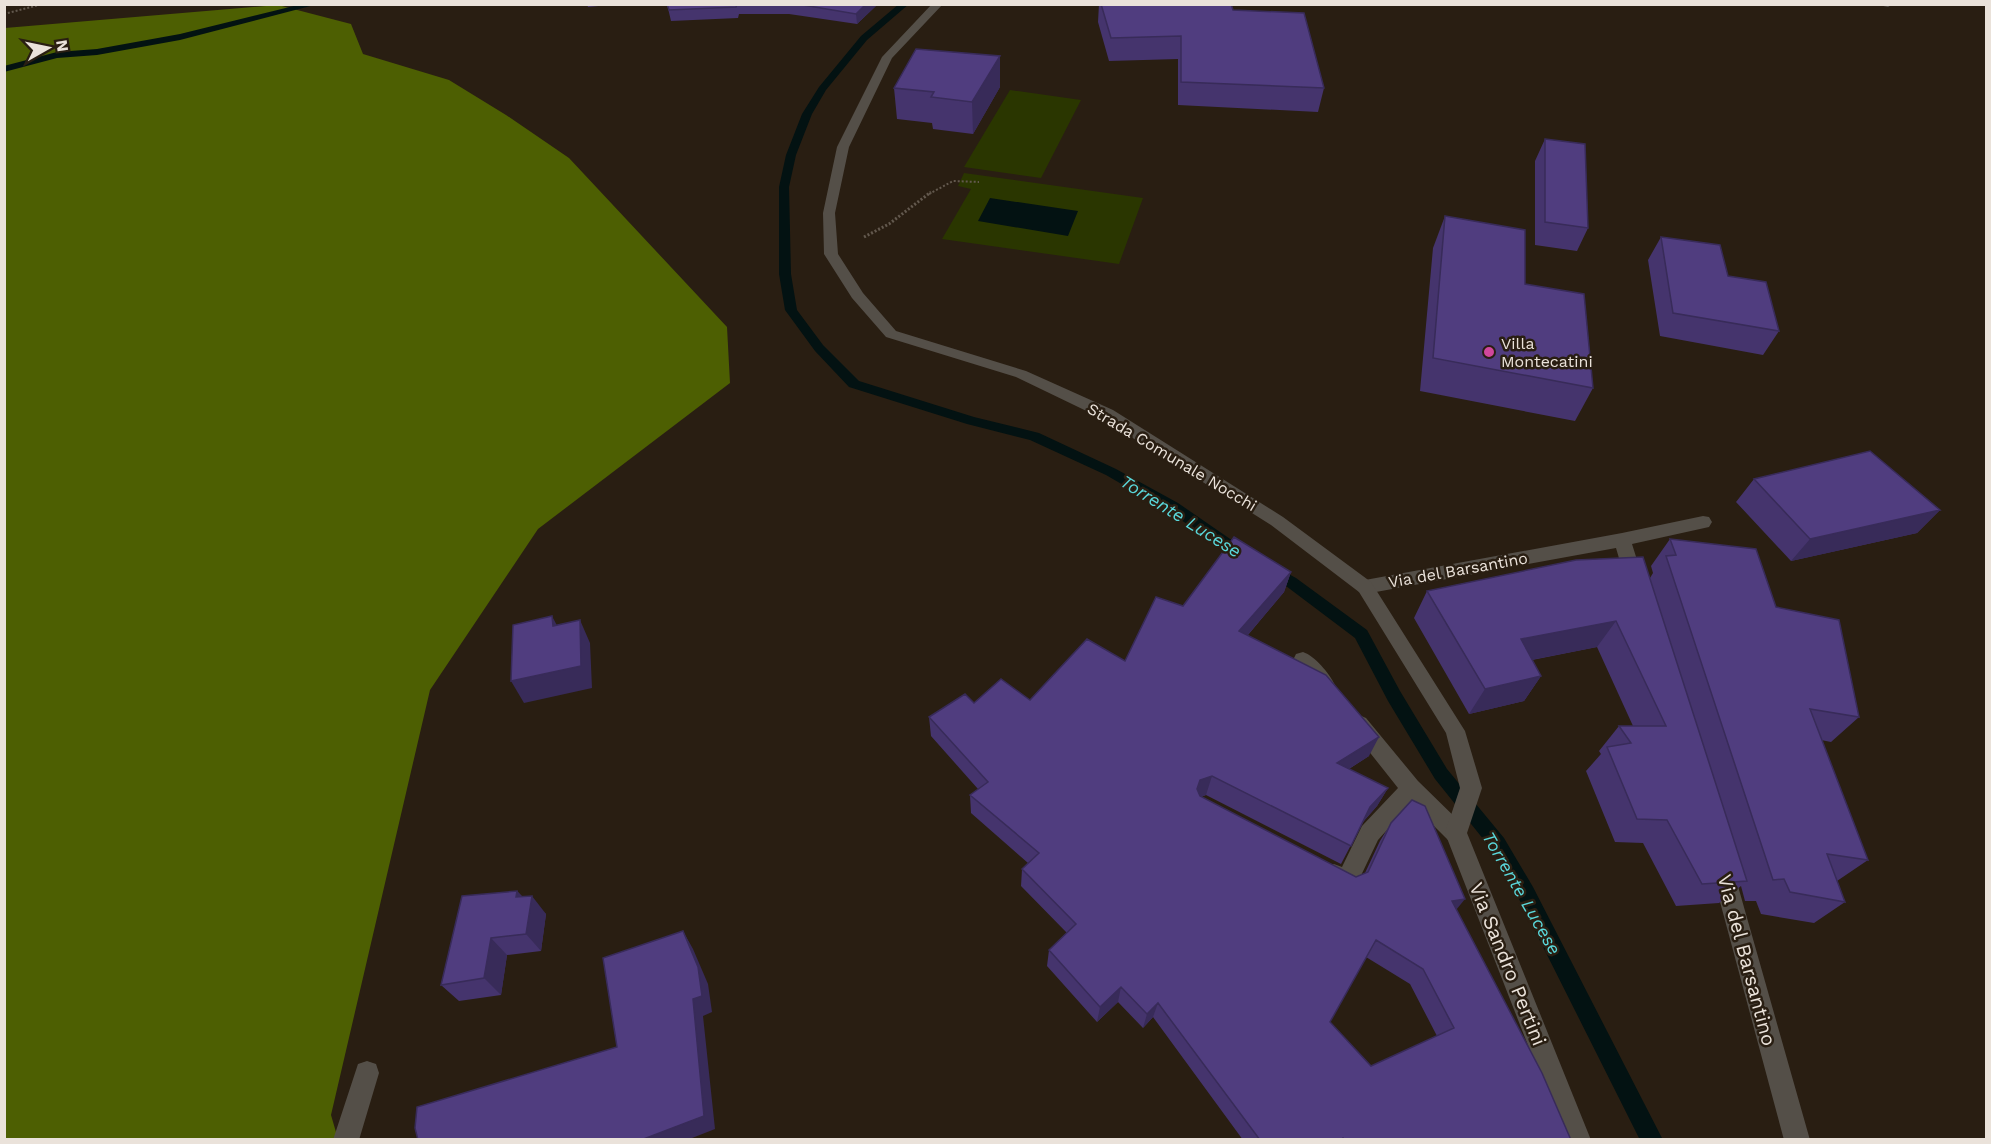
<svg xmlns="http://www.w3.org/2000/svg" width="1991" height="1144" viewBox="0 0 1991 1144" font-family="'Work Sans',sans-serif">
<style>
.green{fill:#2a3600}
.forest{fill:#4d5f02}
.water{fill:#031212}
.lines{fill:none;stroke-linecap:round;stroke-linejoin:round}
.stream{fill:#031212;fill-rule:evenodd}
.path-far1{stroke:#63594e;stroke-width:2;stroke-dasharray:2 2;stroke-linecap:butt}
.path{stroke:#63594e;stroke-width:3;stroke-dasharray:2 2;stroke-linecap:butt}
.lane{fill:#544f48;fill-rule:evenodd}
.street{fill:#544f48;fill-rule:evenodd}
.wall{fill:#45346d;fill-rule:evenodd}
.shaded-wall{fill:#382b59}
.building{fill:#503d7f;stroke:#382b59;stroke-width:1.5;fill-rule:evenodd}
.hotel-dot{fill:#d1479c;stroke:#291e12;stroke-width:2}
.labels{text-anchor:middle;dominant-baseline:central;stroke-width:5;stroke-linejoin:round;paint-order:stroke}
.poi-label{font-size:16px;fill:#eae2da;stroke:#291e12;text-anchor:start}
.street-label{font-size:16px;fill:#eae2da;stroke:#291e12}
.water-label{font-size:18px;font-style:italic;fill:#5ad8db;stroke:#291e12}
.near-street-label{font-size:20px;fill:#eae2da;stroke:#291e12}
</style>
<rect width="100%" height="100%" fill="#291e12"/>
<!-- green -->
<path class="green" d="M 1010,90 L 1081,100 L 1041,178 L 964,167 Z
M 964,173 L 1143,198 L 1119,264 L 942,239 L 971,189 L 958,186 Z"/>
<!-- forest -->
<path class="forest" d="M 278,5 L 351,24 L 363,54 L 449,80 L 506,115 L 569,158 L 727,327 L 730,383 L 538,529 L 430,690 L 331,1115 L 338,1139 L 5,1140 L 5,28 Z"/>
<!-- water -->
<path class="water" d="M 990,198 L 1078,211 L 1068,236 L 978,221 Z"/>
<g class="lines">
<!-- stream -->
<path class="stream" d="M 302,4 L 318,4 L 180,40 L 97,55 L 57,58 L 4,72 L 4,66 L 57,52 L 97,49 L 180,34 Z
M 899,4 L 909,4 L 867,40 L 826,90 L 812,114 L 796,155 L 789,187 L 791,274 L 797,310 L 823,345 L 859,381 L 974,417 L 1039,433 L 1116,469 L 1178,503 L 1249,552 L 1251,556 L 1249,560 L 1239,560 L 1168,511 L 1106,475 L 1030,440 L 967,424 L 849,387 L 815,351 L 785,310 L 779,274 L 779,187 L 786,155 L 802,114 L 819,87 L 861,36 Z
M 1270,564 L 1296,578 L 1367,630 L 1400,691 L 1447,769 L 1504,838 L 1533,887 L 1663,1140 L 1640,1140 L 1519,899 L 1492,850 L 1435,779 L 1388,701 L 1355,638 L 1286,586 L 1265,574 L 1263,570 L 1265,566 Z"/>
<!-- path-far1 -->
<path class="path-far1" d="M 4,14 L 43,4
M 929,194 L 953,181 L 979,182"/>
<!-- path -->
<path class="path" d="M 864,237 L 889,224 L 931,192"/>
<!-- lane -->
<path class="lane" d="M 1703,516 L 1709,517 L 1712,522 L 1709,527 L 1632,544 L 1644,582 L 1641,587 L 1635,589 L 1629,587 L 1626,582 L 1616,548 L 1365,594 L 1359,592 L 1356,587 L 1359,582 L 1365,580 L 1622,533 Z
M 1303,652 C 1315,656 1329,673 1335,685 L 1332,691 C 1316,696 1300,673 1293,660 L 1296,654 Z
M 1359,715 L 1366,718 L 1418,781 L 1464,826 L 1467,833 L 1464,840 L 1456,843 L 1448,840 L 1411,803 L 1378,840 L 1355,888 L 1347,892 L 1326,881 L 1323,874 L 1326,867 L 1334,864 L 1342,867 L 1362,826 L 1398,788 L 1352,730 L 1349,724 L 1352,718 Z
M 1723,862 L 1731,865 L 1734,872 L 1810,1140 L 1784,1140 L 1712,872 L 1715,865 Z
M 367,1061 L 376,1064 L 379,1073 L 359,1140 L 333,1140 L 358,1064 Z"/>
<!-- street -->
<path class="street" d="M 932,4 L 943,4 L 892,58 L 849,147 L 835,213 L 838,254 L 863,293 L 896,331 L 1026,371 L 1113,410 L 1283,517 L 1371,582 L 1465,731 L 1482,788 L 1467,833 L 1591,1140 L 1565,1140 L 1445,833 L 1460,788 L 1446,733 L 1359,592 L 1271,525 L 1101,418 L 1016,377 L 886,337 L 852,298 L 824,254 L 823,213 L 837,147 L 882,57 Z
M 1874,4 L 1893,4 L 1888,7 Z"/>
</g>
<!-- wall -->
<path class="wall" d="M 587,4 L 619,4 L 588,7 Z
M 667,4 L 878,4 L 857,24 L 789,14 L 739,14 L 738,18 L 671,21 Z
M 1099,4 L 1231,4 L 1233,10 L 1324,88 L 1318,112 L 1178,105 L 1178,59 L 1109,61 L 1098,22 Z
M 1000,56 L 1000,87 L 973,134 L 933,129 L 932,123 L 897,119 L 894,88 Z
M 1545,139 L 1588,228 L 1577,251 L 1535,245 L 1535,161 Z
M 1445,216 L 1593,388 L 1575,421 L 1420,391 L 1433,248 Z
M 1661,237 L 1728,276 L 1779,331 L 1763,355 L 1660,336 L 1648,260 Z
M 1754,479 L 1940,510 L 1917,533 L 1791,561 L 1736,502 Z
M 1670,539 L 1776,607 L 1859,717 L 1831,742 L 1821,740 L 1868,860 L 1837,881 L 1845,902 L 1814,923 L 1761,914 L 1756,901 L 1745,901 L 1741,886 L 1719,903 L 1676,906 L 1643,843 L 1615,842 L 1586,771 L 1601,754 L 1599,751 L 1619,726 L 1633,726 L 1597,647 L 1532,660 L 1541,676 L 1524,701 L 1469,714 L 1414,618 L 1427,591 L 1650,578 L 1653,573 L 1651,566 Z
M 1291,572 L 1284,592 L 1248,635 L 1369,756 L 1349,769 L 1388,788 L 1377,806 L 1363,822 L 1341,864 L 1206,795 L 1201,797 L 1356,877 L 1365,873 L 1380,841 L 1391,823 L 1456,909 L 1571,1140 L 1243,1140 L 1153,1017 L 1143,1028 L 1118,1002 L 1097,1022 L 1047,966 L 1049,950 L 1067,933 L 1021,886 L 1022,869 L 1028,863 L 971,813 L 970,795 L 978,789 L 931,736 L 929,717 L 974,703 L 1030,700 L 1125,661 L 1183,606 ZM 1366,957 L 1410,984 L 1437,1036 L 1371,1066 L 1330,1022 Z
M 517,891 L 522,896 L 546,914 L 541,951 L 507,955 L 501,995 L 459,1001 L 441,985 Z"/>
<!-- shaded-wall -->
<path class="shaded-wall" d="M 866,4 L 878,4 L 857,24 L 856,14 Z
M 1000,56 L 1000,87 L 973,134 L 972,102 Z
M 1940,510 L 1917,533 L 1791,561 L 1810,539 Z
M 1291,572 L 1284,592 L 1234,651 L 1239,631 Z
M 552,616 L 564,639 L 553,626 Z
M 580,620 L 590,643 L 592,688 L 524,703 L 511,681 Z
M 1616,621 L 1597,647 L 1505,665 L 1521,639 Z
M 1541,676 L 1524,701 L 1469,714 L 1485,689 Z
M 1379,737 L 1369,756 L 1328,782 L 1337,763 Z
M 1212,776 L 1206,795 L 1195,799 L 1200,780 Z
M 1388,788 L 1377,806 L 1360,825 L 1370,807 Z
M 517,891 L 530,906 L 532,896 L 546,914 L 541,951 L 526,934 L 516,897 Z
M 1465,899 L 1452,915 L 1452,901 Z
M 683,931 L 693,949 L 708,984 L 712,1012 L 703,1016 L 715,1129 L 687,1140 L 641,1140 L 693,999 Z
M 491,938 L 507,955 L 501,995 L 484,978 Z
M 1121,987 L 1118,1002 L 1097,1022 L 1100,1007 Z
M 1158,1003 L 1153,1017 L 1143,1028 L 1147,1014 Z"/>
<!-- building -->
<path class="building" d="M 667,4 L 737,4 L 736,7 L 669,10 Z
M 797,4 L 866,4 L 856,14 Z
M 1101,4 L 1231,4 L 1233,10 L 1304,13 L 1324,88 L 1181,82 L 1181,36 L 1111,38 Z
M 916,49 L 1000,56 L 972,102 L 931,97 L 934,92 L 894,88 Z
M 1545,139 L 1585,144 L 1588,228 L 1545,222 Z
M 1445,216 L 1525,230 L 1525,284 L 1584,294 L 1593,388 L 1433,358 Z
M 1661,237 L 1720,245 L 1728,276 L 1766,282 L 1779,331 L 1673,313 Z
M 1870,451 L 1940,510 L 1810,539 L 1754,479 Z
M 1234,537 L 1291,572 L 1239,631 L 1326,675 L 1379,737 L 1337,763 L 1388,788 L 1370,807 L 1351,846 L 1212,776 L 1200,780 L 1197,789 L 1200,796 L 1356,877 L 1368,872 L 1391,823 L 1412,800 L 1425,806 L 1465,899 L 1452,901 L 1542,1073 L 1571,1140 L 1344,1140 L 1343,1138 L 1340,1140 L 1260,1140 L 1158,1003 L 1147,1014 L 1121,987 L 1100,1007 L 1049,950 L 1076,924 L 1022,869 L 1039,853 L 970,795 L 988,782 L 929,717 L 965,694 L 974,703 L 1001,679 L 1030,700 L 1087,639 L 1125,661 L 1156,597 L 1183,606 ZM 1376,940 L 1423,969 L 1454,1028 L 1371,1066 L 1330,1022 Z
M 1670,539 L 1756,549 L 1776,607 L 1839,620 L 1859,717 L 1810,709 L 1868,860 L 1827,854 L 1845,902 L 1790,892 L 1784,879 L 1773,880 L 1666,556 L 1676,555 Z
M 1643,557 L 1747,881 L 1702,884 L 1667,820 L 1637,819 L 1607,747 L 1631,743 L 1619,726 L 1666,726 L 1616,621 L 1521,639 L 1541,676 L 1485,689 L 1427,591 L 1576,560 Z
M 552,616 L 553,626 L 580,620 L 581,666 L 511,681 L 513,625 Z
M 517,891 L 516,897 L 532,896 L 526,934 L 491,938 L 484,978 L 441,985 L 462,896 Z
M 683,931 L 698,967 L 702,996 L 693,999 L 704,1116 L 641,1140 L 418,1140 L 415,1128 L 417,1107 L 617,1047 L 603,958 Z"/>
<!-- markers -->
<circle class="hotel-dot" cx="1489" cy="352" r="6"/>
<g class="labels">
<!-- poi labels -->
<g class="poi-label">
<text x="1501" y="343">Villa<tspan x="1501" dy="18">Montecatini</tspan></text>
</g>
<!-- street labels -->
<g class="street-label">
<text transform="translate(1172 457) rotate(31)">Strada Comunale Nocchi</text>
<text transform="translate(1458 570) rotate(-10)">Via del Barsantino</text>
</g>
<!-- water labels -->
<g class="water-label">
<text transform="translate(1181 516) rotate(32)">Torrente Lucese</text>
<text transform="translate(1522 893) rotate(60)">Torrente Lucese</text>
</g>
<!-- near-street labels -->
<g class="near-street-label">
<text transform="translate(1747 960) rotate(75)">Via del Barsantino</text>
<text transform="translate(1508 964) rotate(68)">Via Sandro Pertini</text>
</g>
</g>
<!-- border -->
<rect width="1991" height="1144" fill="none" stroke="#eae2da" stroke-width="12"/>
<!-- north arrow -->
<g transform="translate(48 48) rotate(81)" stroke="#291e12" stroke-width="4.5" paint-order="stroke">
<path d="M0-4.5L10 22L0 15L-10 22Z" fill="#eae2da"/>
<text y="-9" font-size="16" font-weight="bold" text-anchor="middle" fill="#eae2da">N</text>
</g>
</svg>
